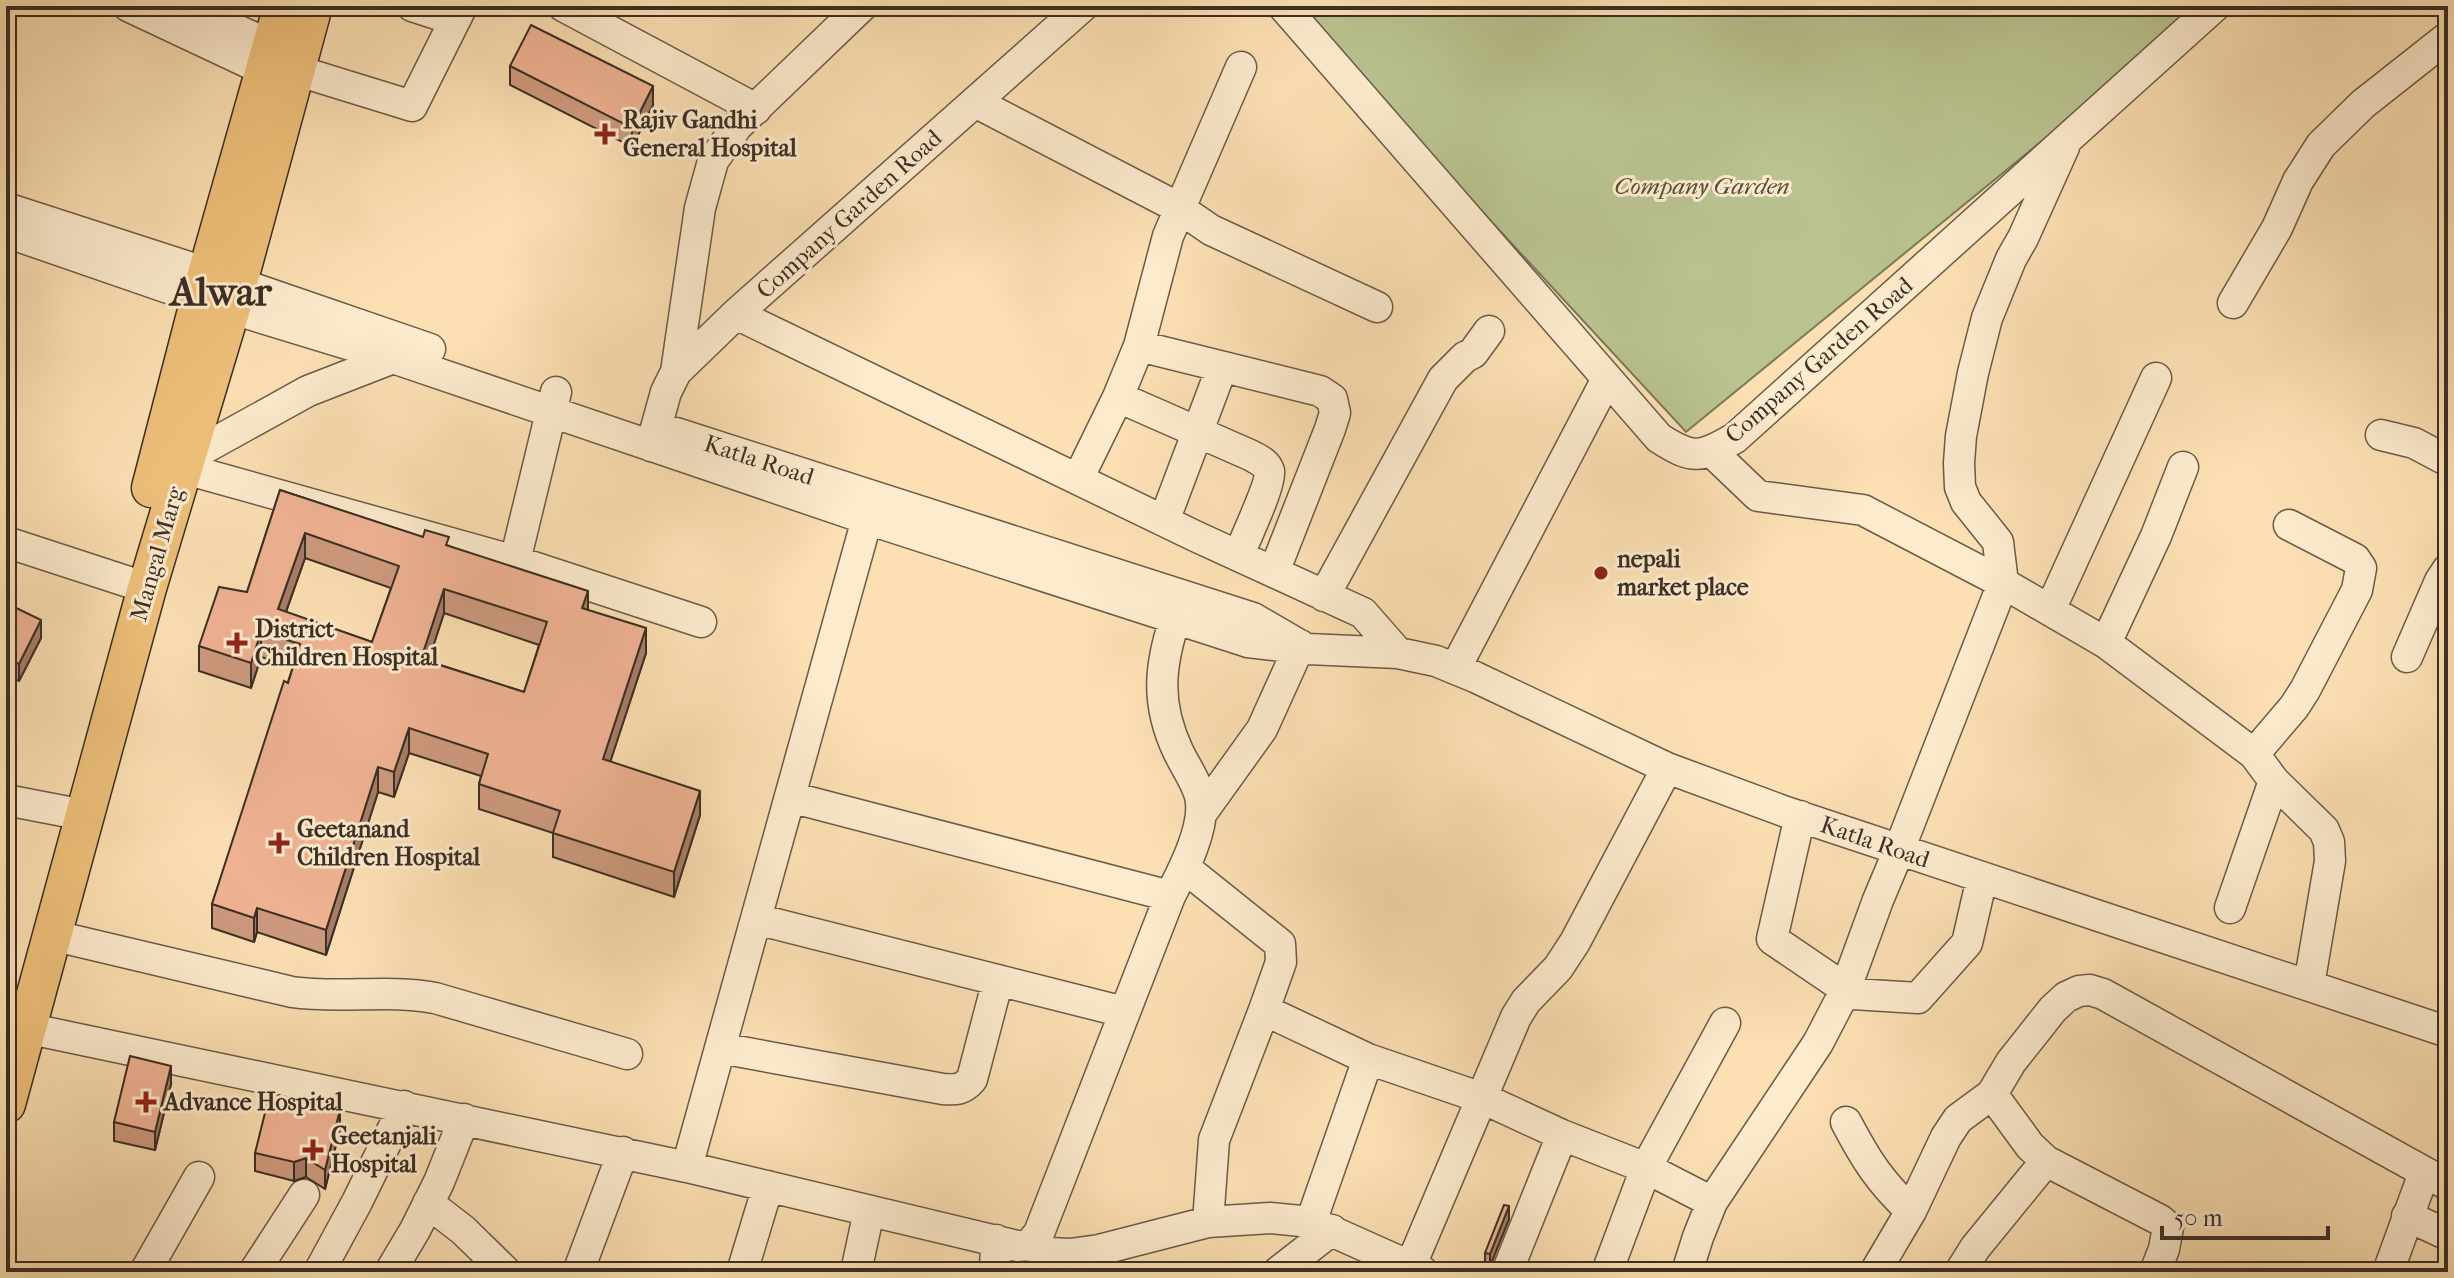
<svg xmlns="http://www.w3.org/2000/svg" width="2454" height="1278" viewBox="0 0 2454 1278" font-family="'IM FELL French Canon',serif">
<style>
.green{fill:#b9c390;stroke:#7a795a;stroke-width:2}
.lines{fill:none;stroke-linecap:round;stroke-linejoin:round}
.minor-casing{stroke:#6a5b48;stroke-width:33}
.major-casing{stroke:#3a2f25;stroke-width:41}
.minor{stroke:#fdebce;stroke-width:30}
.major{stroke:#eec07a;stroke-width:38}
.wall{fill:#ce9a7f;stroke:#3a2f25;stroke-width:2;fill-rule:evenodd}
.shaded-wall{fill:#a87d68;stroke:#3a2f25;stroke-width:2}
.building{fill:#f0b394;stroke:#3a2f25;stroke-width:2;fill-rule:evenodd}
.poi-dot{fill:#8f2418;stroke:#fdebce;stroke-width:3}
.labels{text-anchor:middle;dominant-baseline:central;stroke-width:6;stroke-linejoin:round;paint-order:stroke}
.poi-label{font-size:24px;font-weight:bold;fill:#3a2f25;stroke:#fdebce;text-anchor:start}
.park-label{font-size:24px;font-style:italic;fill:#534d3a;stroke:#fdebce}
.street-label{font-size:24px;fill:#3a2f25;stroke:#fdebce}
.town-label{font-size:40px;font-weight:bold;fill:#3a2f25;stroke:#fdebce}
</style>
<rect width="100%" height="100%" fill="#fce0b3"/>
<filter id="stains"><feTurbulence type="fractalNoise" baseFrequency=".0025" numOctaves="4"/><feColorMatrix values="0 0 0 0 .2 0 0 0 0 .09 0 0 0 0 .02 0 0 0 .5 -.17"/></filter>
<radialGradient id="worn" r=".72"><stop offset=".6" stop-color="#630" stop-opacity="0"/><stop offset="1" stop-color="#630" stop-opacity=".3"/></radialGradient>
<!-- green -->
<path class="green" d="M 1292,6 L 2207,6 L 1686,432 Z"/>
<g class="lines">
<defs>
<path id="minor" d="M 128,6 L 264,70
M 185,6 L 272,46
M 412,6 L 455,20
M 563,6 L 756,109
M 1283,6 L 1659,438 C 1693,460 1701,458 1735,438 L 2215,6
M 305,73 L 412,106 L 462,6
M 975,102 L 1179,208 L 1211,230 L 1377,307
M 6,208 L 238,283 L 430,349
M 6,232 L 200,299 L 393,358 L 867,519 L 1248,642 L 1308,649 L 1398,653 L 1436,661 L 1475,677 L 1667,768 L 1786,812 L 2448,1032
M 2233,303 L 2277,228 L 2298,181 L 2321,145 L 2363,104 L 2448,37
M 736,314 L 1195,536 L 1363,613 L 1398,653
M 1139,346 L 1320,391 L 1332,399 L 1335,413 L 1330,429 L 1274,572
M 676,372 L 700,208 L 713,161 L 737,126 L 862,6
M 1118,397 L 1250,455 C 1257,459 1266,462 1269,471 C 1272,483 1244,541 1239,555
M 676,433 L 1253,618 L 1296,643
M 2381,435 L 2414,443 L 2448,461
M 651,446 L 666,392 L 676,372 L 736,314 L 1083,6
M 1712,452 L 1758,496 L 1863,510 L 2003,583 L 2106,643 L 2254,754 L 2274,781 L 2324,830 L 2329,842 L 2330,861 L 2309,985
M 185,459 L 308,391 L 393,358
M 182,468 L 515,561 L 701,622
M 1078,479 L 1118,397 L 1139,346 L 1168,236 L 1241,67
M 1164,521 L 1222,367
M 6,542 L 147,588
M 515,561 L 556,392
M 1324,596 L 1443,379 L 1465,357 L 1473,353 L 1489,331
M 2050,610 L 2156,378
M 2106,643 L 2156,536 L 2183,467
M 2407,657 L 2440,581 L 2448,569
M 1455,669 L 1607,379
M 2254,754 L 2294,707 L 2305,690 L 2357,590 L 2361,568 L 2355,559 L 2289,525
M 790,797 L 1170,896
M 6,800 L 84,815
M 1201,814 L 1262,729 L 1300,645
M 1800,816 L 1772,939 L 1853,994 L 1918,998 L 1967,943 L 1982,878
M 1185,868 L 1280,944 L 1281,962 L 1264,1010 L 1368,1059 L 1482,1098 L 1562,1135 L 1646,1168 L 1712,1202
M 2230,908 L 2274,781
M 756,919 L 1124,1012
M 51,935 L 292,992 C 340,999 388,989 435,998 L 627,1054
M 26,1028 L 687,1167 L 867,519
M 720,1048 L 943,1089 C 956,1090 963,1090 972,1079 L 998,980
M 1992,1094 L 2030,1146 L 2046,1161 L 2160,1220 L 2168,1227 L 2164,1249 L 2155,1272
M 1846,1122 C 1866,1160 1880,1182 1911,1211
M 687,1167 L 1017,1246 L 1029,1245 L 1039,1233 L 1170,896 C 1183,871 1207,825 1200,796 C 1196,781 1185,766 1178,751 C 1156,704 1159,667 1175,619
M 428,1203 L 463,1230 L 506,1272
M 2407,1216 L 2448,1235
M 1208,1222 L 1214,1140 L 1264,1010
M 1311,1222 L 1368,1059
M 1029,1245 L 1050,1253 L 1070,1254 L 1099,1250 L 1208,1222 L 1270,1218 L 1311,1222 L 1423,1272
M 1411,1265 L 1516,1017 L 1526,1001 L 1558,968 L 1575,942 L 1667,768
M 580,1267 L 623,1152
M 145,1272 L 199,1177
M 254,1272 L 304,1195
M 319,1272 L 357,1202 L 404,1106
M 390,1272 L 415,1230 L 439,1182 L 464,1119
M 742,1272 L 768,1186
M 856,1272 L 869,1211
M 995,1272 L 996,1240
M 1278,1272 L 1332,1230
M 1507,1272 L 1562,1135
M 1607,1272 L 1646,1168 L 1725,1023
M 1687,1272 L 1698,1237 L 1712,1202 L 1818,1043 L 1844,993 L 1878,900 L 1899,850 L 2003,583 L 1998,542 L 1966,502 L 1960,487 L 1959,463 L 1961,436 L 1973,373 L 1987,318 L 2011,259 L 2023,238 L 2064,147
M 1875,1272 L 1911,1211 L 1946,1137 L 1958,1119 L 1992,1094 L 2011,1062 L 2053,1009 L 2066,997 L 2079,991 L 2090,990 L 2103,994 L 2448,1185
M 1960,1272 L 1975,1248 L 2046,1161
M 2388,1272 L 2424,1173"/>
<path id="major" d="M 151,488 L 200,299 L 283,6
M 6,1104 L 147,588 L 231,308 L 313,6"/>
</defs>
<!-- minor casing -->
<use href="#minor" class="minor-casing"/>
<!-- major casing -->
<use href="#major" class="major-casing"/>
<!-- minor -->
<use href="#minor" class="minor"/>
<!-- major -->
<use href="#major" class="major"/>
</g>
<!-- wall -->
<path class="wall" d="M 510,66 L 653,105 L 632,147 L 510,85 Z
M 280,490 L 449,546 L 588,610 L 646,653 L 610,761 L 700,815 L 674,897 L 553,857 L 553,833 L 479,809 L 479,784 L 481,776 L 409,753 L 394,797 L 378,792 L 326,955 L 257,932 L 254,942 L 212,928 L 212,904 L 293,667 L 261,657 L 251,688 L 199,671 L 199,646 L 247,592 ZM 305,558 L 391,588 L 372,642 L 286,612 ZM 444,613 L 539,645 L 524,692 L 428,661 Z
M 6,603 L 41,638 L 19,681 L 6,675 Z
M 171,1084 L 155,1150 L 114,1141 L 114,1122 Z
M 340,1129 L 325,1189 L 306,1177 L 294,1181 L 255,1171 L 255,1153 Z
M 1509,1219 L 1490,1266 L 1485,1266 L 1485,1253 Z"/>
<!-- shaded-wall -->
<path class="shaded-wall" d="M 653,86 L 653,105 L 632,147 L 632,128 Z
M 305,533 L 305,558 L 278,634 L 278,609 Z
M 444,589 L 444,613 L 421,684 L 421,659 Z
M 588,591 L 588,616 L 582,608 Z
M 41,620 L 41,638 L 19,681 L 19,664 Z
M 646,628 L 646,653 L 603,784 L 603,759 Z
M 261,632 L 261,657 L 251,688 L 251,663 Z
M 409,728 L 409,753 L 394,797 L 394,772 Z
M 378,767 L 378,792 L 326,955 L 326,930 Z
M 700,791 L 700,815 L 674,897 L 674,872 Z
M 257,908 L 257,932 L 254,942 L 254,918 Z
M 171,1066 L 171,1084 L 155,1150 L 155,1132 Z
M 340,1110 L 340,1129 L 325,1189 L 325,1170 Z
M 306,1158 L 306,1177 L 294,1181 L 294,1162 Z
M 1509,1206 L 1509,1219 L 1490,1266 L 1490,1254 Z"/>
<!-- building -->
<path class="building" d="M 531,25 L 653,86 L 632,128 L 510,66 Z
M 280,490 L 423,537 L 425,530 L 449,537 L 446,545 L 588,591 L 582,608 L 646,628 L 603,759 L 700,791 L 674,872 L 553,833 L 560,811 L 479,784 L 488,754 L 409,728 L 394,772 L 378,767 L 326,930 L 257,908 L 254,918 L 212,904 L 284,681 L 288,683 L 300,644 L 261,632 L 251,663 L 199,646 L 219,587 L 247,592 ZM 305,533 L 399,566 L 372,642 L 278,609 ZM 444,589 L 547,622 L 524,692 L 421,659 Z
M 6,603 L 41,620 L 19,664 L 6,658 Z
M 130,1056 L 171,1066 L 155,1132 L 114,1122 Z
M 270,1093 L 340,1110 L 325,1170 L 306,1158 L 294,1162 L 255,1153 Z
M 1504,1205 L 1509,1206 L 1490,1254 L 1485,1253 Z"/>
<!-- markers -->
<g class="poi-dot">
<path d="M601 122h8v8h8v8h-8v8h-8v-8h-8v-8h8z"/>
<circle cx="1601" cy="573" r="8"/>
<path d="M233 631h8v8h8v8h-8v8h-8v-8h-8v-8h8z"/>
<path d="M275 831h8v8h8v8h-8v8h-8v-8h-8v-8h8z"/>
<path d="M142 1090h8v8h8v8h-8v8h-8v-8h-8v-8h8z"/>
<path d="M309 1138h8v8h8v8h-8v8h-8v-8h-8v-8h8z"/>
</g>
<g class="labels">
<!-- poi labels -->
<g class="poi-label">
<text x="623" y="120">Rajiv Gandhi<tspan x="623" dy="28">General Hospital</tspan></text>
<text x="1617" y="559">nepali<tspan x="1617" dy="28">market place</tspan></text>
<text x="255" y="629">District<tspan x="255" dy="28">Children Hospital</tspan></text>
<text x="297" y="829">Geetanand<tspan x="297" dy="28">Children Hospital</tspan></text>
<text x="164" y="1102">Advance Hospital</text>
<text x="331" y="1136">Geetanjali<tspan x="331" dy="28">Hospital</tspan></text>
</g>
<!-- park labels -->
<g class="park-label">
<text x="1702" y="186">Company Garden</text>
</g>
<!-- street labels -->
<g class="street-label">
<text transform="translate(849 214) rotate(-42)">Company Garden Road</text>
<text transform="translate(1819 360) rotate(-41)">Company Garden Road</text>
<text transform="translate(759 460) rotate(18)">Katla Road</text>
<text transform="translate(157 554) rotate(-74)">Mangal Marg</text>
<text transform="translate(1875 842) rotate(19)">Katla Road</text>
</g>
<!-- town labels -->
<g class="town-label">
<text x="221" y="292">Alwar</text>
</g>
</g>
<!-- margin -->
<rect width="2454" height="1278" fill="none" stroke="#fce0b3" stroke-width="32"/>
<rect x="8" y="8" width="2438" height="1262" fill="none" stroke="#3a2f25" stroke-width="4"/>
<rect x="16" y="16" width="2422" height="1246" fill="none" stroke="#3a2f25" stroke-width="2"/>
<!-- scale -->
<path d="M2162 1226v12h166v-12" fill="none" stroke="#3a2f25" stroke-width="4"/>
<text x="2174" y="1226" font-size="24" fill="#3a2f25" stroke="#fdebce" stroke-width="6" paint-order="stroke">50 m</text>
<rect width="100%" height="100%" filter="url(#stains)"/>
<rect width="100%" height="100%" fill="url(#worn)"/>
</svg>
